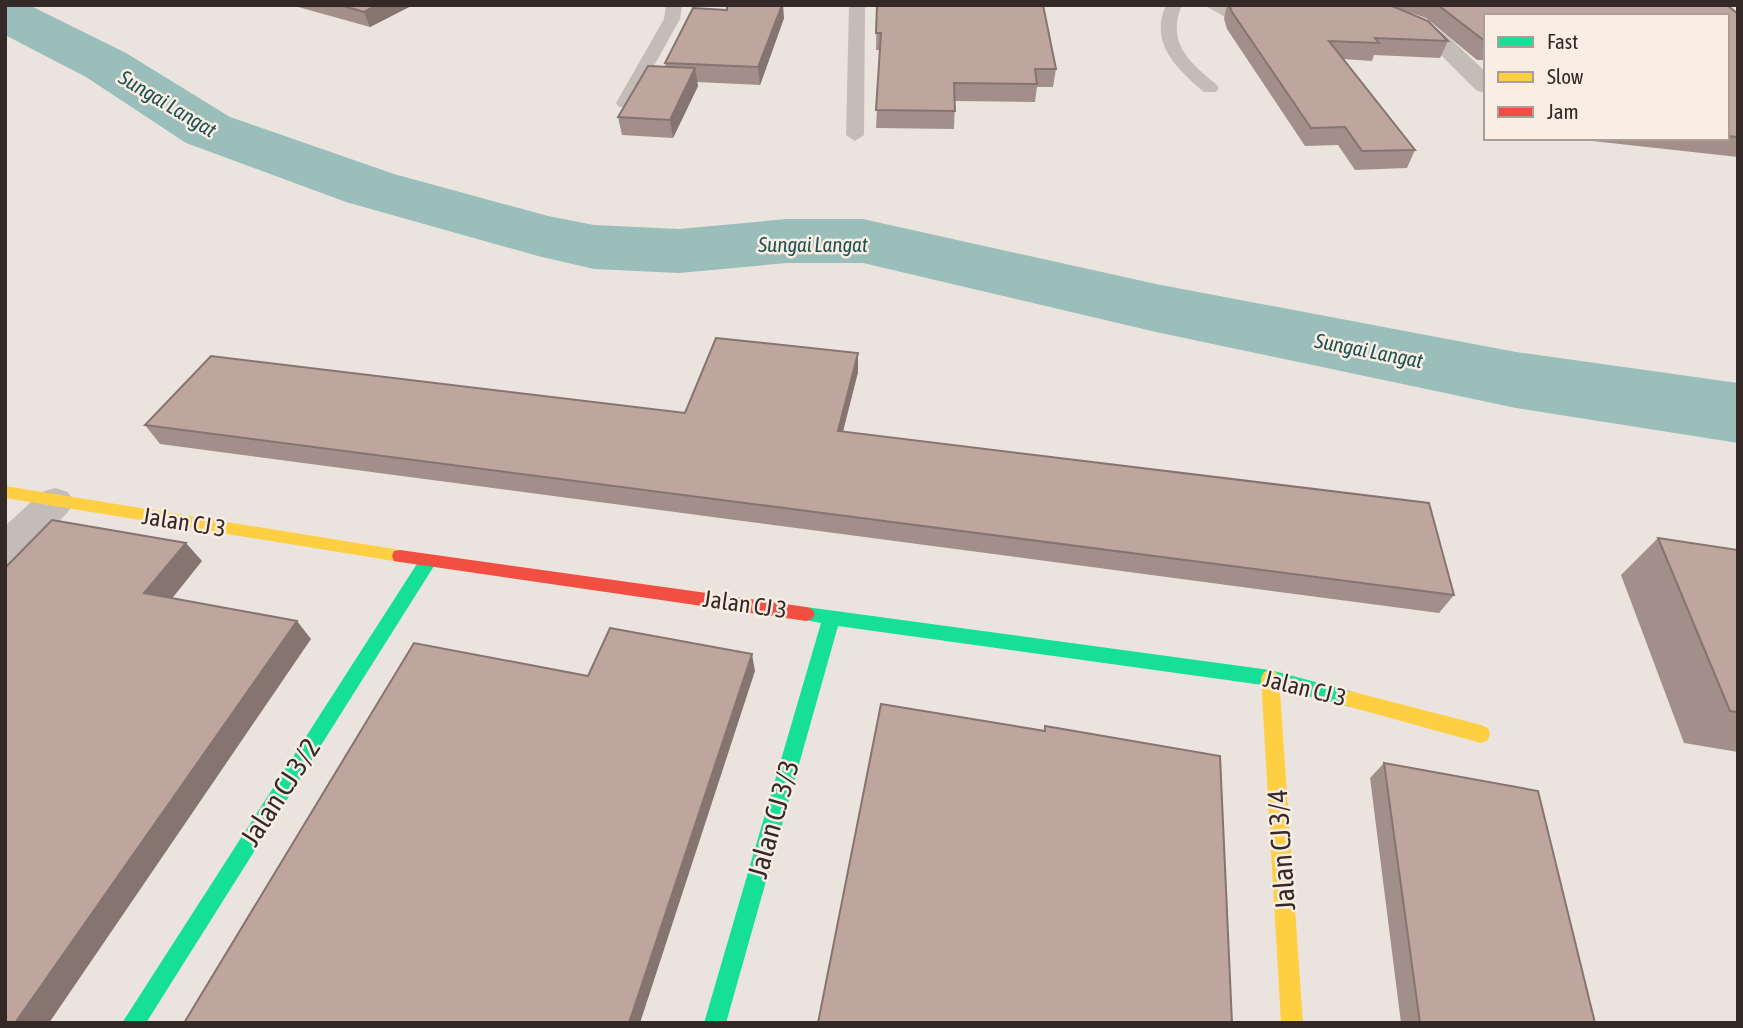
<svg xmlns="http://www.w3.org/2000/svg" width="1743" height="1028" viewBox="0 0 1743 1028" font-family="'Asap Condensed',sans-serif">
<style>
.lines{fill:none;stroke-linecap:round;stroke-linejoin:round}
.river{fill:#9abeba;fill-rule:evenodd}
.lane{fill:#c4bcb7;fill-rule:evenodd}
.street{fill:#c4bcb7;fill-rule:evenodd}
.fast{fill:#16e098;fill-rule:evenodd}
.slow{fill:#ffcf43;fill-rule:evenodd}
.jam{fill:#f24e42;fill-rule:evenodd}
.wall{fill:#a38f89}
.shaded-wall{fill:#85746f}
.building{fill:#bea69f;stroke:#85746f;stroke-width:2}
.labels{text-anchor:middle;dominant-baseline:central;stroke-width:5;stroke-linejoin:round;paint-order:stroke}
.far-water-label{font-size:21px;font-style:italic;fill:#1c5453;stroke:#f9ede4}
.street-label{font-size:24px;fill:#342926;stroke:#f9ede4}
.near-street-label{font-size:28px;fill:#342926;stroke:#f9ede4}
</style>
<rect width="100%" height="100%" fill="#ebe4de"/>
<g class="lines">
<!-- river -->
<path class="river" d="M 5,5 L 29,5 L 126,53 L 230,117 L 394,174 L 548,216 L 594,225 L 679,229 L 787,219 L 863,219 L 1156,284 L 1516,352 L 1738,383 L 1738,443 L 1516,408 L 1156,332 L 863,263 L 787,263 L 679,273 L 594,269 L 538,256 L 346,202 L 186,143 L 86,77 L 5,35 Z"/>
<!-- lane -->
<path class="lane" d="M 666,5 L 682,5 L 680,19 L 631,107 L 619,107 L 616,103 L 664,19 Z
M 849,5 L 865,5 L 864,135 L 855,141 L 846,135 Z
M 1166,5 L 1182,5 C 1166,42 1189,62 1216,84 L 1219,88 L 1216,92 L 1204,92 C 1176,68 1149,43 1166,5 Z
M 1204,5 L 1225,5 L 1239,14 L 1237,17 L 1225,17 Z"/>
<!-- street -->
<path class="street" d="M 1348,5 C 1420,5 1436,25 1486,72 L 1486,93 L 1477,91 L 1422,36 L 1391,22 L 1350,10 Z
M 55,488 L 68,492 L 74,502 L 68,512 L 19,562 L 5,567 L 5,526 L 42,492 Z"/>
<!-- fast -->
<path class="fast" d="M 428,554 L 434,556 L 436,561 L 434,566 L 146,1023 L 122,1023 L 422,556 Z
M 806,607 L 1270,670 L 1350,691 L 1356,693 L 1359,699 L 1356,705 L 1350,707 L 1270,686 L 838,626 L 726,1023 L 704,1023 L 821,623 L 800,619 L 797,614 L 800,609 Z"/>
<!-- slow -->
<path class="slow" d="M 5,486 L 400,550 L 406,551 L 408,556 L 406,561 L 400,562 L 5,498 Z
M 1270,670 L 1276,672 L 1279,678 L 1303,1023 L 1281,1023 L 1261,678 L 1264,672 Z
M 1350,691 L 1481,725 L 1488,728 L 1490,734 L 1488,740 L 1481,743 L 1350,707 L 1344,705 L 1341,699 L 1344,693 Z"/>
<!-- jam -->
<path class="jam" d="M 400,550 L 806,607 L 812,609 L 815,614 L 812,619 L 806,621 L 400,562 L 394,561 L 392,556 L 394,551 Z"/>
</g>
<!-- wall -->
<path class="wall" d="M 291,5 L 413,5 L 370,27 Z
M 877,5 L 1056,69 L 1053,87 L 1037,87 L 1035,102 L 955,101 L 954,129 L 876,128 L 880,50 L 876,50 Z
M 1227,5 L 1727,5 L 1738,14 L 1738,157 L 1565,138 L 1727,138 L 1727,16 L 1486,16 L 1486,60 L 1477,60 L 1426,18 L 1397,8 L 1448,41 L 1440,58 L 1374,55 L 1372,61 L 1343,59 L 1415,150 L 1407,168 L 1355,170 L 1338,145 L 1305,146 L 1227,29 L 1224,19 Z
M 784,18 L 760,85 L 697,82 L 698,86 L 673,138 L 622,135 L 618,117 L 666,67 L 665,63 Z
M 858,353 L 858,372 L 843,432 L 1454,595 L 1439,613 L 160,444 L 145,425 L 685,413 Z
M 1658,538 L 1738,550 L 1738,752 L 1684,743 L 1621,575 Z
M 1384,763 L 1595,1023 L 1401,1023 L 1370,778 Z"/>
<!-- shaded-wall -->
<path class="shaded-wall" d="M 377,5 L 413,5 L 370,27 L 364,12 Z
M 782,5 L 783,5 L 784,18 L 760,85 L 758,67 Z
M 695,68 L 698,86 L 673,138 L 670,120 Z
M 858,353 L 858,372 L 838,450 L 838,431 Z
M 186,543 L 202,561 L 162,611 L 144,593 Z
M 297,621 L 311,639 L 49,1023 L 15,1023 Z
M 752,654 L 755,671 L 640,1023 L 629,1023 Z"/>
<!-- building -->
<path class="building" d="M 340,5 L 377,5 L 364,12 Z
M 727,5 L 782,5 L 758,67 L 665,63 L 693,8 L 727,10 Z
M 877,5 L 1043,5 L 1056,69 L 1035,69 L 1037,84 L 954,83 L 955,111 L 876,110 L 881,33 L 876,33 Z
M 1229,5 L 1389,5 L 1397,8 L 1428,21 L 1448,41 L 1375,38 L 1379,43 L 1329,41 L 1415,150 L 1362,151 L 1345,127 L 1311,128 L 1232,12 Z
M 1438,5 L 1727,5 L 1738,14 L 1738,137 L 1727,136 L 1727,16 L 1486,16 L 1486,42 Z
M 648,66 L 695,68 L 670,120 L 618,117 Z
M 716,338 L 858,353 L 838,431 L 1429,503 L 1454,595 L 145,425 L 211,356 L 685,413 Z
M 52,520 L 186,543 L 144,593 L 297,621 L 15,1023 L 5,1023 L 5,568 Z
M 1658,538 L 1738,550 L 1738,712 L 1730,711 Z
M 610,628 L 752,654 L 629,1023 L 184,1023 L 414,643 L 588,676 Z
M 881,704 L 1045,731 L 1045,726 L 1220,756 L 1232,1023 L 818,1023 Z
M 1384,763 L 1538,791 L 1595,1023 L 1420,1023 Z"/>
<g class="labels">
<!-- far-water labels -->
<g class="far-water-label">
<text transform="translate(168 103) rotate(31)">Sungai Langat</text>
<text x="813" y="244">Sungai Langat</text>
<text transform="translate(1369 350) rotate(11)">Sungai Langat</text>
</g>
<!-- street labels -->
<g class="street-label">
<text transform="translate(184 522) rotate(9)">Jalan CJ 3</text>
<text transform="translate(745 604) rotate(8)">Jalan CJ 3</text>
<text transform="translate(1305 688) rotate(14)">Jalan CJ 3</text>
</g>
<!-- near-street labels -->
<g class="near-street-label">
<text transform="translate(280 792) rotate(-57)">Jalan CJ 3/2</text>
<text transform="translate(773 819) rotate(-74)">Jalan CJ 3/3</text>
<text transform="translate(1281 850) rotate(-94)">Jalan CJ 3/4</text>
</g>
</g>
<!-- border -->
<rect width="1743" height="1028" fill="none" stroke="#342926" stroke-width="14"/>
<!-- legend -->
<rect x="1484" y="14" width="245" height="126" fill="#f9ede4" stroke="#aa9f98" stroke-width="2"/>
<rect x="1498" y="37" width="35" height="10" fill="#16e098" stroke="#aa9f98" stroke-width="2"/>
<text x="1547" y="49" font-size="21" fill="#342926">Fast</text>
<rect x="1498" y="72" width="35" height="10" fill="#ffcf43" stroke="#aa9f98" stroke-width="2"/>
<text x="1547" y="84" font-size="21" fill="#342926">Slow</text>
<rect x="1498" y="107" width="35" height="10" fill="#f24e42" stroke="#aa9f98" stroke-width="2"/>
<text x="1547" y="119" font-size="21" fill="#342926">Jam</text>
</svg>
